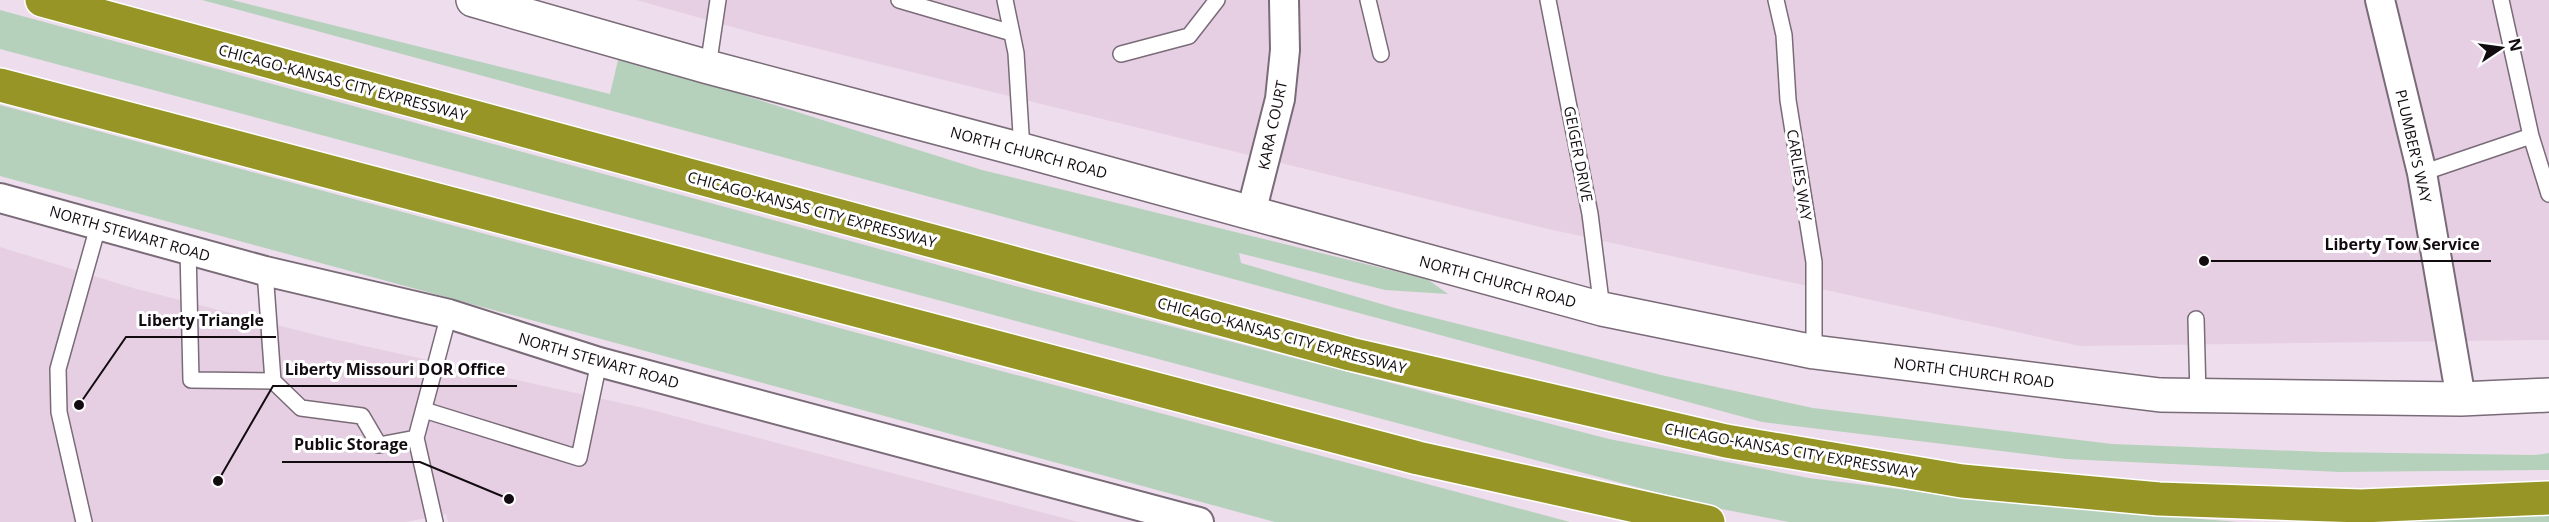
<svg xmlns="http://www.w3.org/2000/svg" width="2549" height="522" viewBox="0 0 2549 522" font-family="'Open Sans',sans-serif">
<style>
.built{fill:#e6cfe3}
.green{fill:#b6d1bb}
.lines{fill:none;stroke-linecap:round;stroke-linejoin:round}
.service-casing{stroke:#7a6b78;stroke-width:18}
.minor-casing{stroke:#7a6b78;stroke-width:32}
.secondary-casing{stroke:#7a6b78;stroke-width:36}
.motorway-casing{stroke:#fff;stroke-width:36}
.service{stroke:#fff;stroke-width:15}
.minor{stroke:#fff;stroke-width:28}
.secondary{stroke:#fff;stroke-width:33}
.motorway{stroke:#989527;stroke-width:33}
.labels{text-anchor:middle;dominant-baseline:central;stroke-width:6;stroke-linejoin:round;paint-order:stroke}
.street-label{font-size:15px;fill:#120c11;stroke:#fff}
.leader{fill:none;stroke:#120c11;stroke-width:2}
.callout-dot{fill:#120c11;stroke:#fff;stroke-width:2}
.callout-label{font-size:16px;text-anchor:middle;font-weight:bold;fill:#120c11;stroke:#fff;stroke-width:6;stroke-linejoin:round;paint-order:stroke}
</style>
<rect width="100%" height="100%" fill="#eeddec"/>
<!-- built -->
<path class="built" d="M 636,0 L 2549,0 L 2549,340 L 2080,346 L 1544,228 L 754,33 Z
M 0,247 L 133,288 L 324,337 L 648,409 L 1079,522 L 448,522 L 446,514 L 406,522 L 0,522 Z"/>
<!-- green -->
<path class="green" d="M 202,0 L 232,0 L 610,94 L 619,56 L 982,170 L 1427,279 L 1448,294 L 1385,290 L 1239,253 L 1241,263 L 1395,308 L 1661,375 L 1813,408 L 2112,444 L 2323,452 L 2536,455 L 2549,453 L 2549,470 L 2340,472 L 2066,459 L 1762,422 Z
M 0,10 L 1034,291 L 1609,439 L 1809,478 L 2028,505 L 2238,522 L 1789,522 L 1711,507 L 0,49 Z
M 0,105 L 1570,522 L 1275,522 L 0,176 Z
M 2549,515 L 2549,522 L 2388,522 Z"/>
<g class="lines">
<defs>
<path id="service" d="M 899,0 L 1012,33
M 1005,0 L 1016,53 L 1022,150
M 1368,0 L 1381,54
M 1548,0 L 1590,214 L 1602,309
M 1776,0 L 1784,35 L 1788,100 L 1814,262 L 1814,352
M 2501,0 L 2531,136 L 2549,194
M 1121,54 L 1189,36 L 1217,0
M 708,67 L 718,0
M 2422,173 L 2531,136
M 188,249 L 191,380 L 273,381 L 301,408 L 362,416 L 379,445 L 416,438
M 265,271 L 273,381
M 2196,319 L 2198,396
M 424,410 L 579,458 L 599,362
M 84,522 L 59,412 L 58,369 L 99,223
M 435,522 L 416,438 L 449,314"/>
<path id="minor" d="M 2380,0 L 2422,173 L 2461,399
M 0,198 L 265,271 L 449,314 L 599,362 L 1199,522
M 1251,213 L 1280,99 L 1285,50 L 1284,0"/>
<path id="secondary" d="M 473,0 L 708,67 L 1022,150 L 1602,309 L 1814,352 L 2160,395 L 2461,399 L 2549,395"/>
<path id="motorway" d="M 42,0 L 1350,354 L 1726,441 L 1962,481 L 2159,499 L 2361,506 L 2549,498
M 0,85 L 1418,458 L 1708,522"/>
</defs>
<!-- service casing -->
<use href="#service" class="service-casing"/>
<!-- minor casing -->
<use href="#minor" class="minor-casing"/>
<!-- secondary casing -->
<use href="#secondary" class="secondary-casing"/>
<!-- motorway casing -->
<use href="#motorway" class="motorway-casing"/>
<!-- service -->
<use href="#service" class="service"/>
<!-- minor -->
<use href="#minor" class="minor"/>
<!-- secondary -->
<use href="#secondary" class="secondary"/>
<!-- motorway -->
<use href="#motorway" class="motorway"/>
</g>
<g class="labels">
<!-- street labels -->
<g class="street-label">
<text transform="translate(343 82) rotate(15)">CHICAGO-KANSAS CITY EXPRESSWAY</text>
<text transform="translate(1272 125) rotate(-78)">KARA COURT</text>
<text transform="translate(2414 146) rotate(77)">PLUMBER'S WAY</text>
<text transform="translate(1029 152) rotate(15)">NORTH CHURCH ROAD</text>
<text transform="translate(1579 154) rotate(79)">GEIGER DRIVE</text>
<text transform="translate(1800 175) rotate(81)">CARLIES WAY</text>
<text transform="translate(812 209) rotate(15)">CHICAGO-KANSAS CITY EXPRESSWAY</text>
<text transform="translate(130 233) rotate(16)">NORTH STEWART ROAD</text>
<text transform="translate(1498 281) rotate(15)">NORTH CHURCH ROAD</text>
<text transform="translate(1282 335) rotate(15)">CHICAGO-KANSAS CITY EXPRESSWAY</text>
<text transform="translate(599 360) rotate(16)">NORTH STEWART ROAD</text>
<text transform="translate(1974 372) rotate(7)">NORTH CHURCH ROAD</text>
<text transform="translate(1791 450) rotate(10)">CHICAGO-KANSAS CITY EXPRESSWAY</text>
</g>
</g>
<!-- callouts -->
<path class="leader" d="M2204 261L2312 261H2491M79 405L126 337H276M218 481L273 386H517M509 499L420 462H282"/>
<g class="callout-dot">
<circle cx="2204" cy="261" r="6"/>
<circle cx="79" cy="405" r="6"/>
<circle cx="218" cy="481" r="6"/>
<circle cx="509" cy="499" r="6"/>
</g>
<g class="callout-label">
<text x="2402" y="250">Liberty Tow Service</text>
<text x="201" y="326">Liberty Triangle</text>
<text x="395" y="375">Liberty Missouri DOR Office</text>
<text x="351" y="450">Public Storage</text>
</g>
<!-- north arrow -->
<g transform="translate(2501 48) rotate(77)" stroke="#ffffff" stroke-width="4.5" paint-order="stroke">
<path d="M0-4.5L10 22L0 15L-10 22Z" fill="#120c11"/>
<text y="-9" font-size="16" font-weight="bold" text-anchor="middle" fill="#120c11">N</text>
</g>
</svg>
